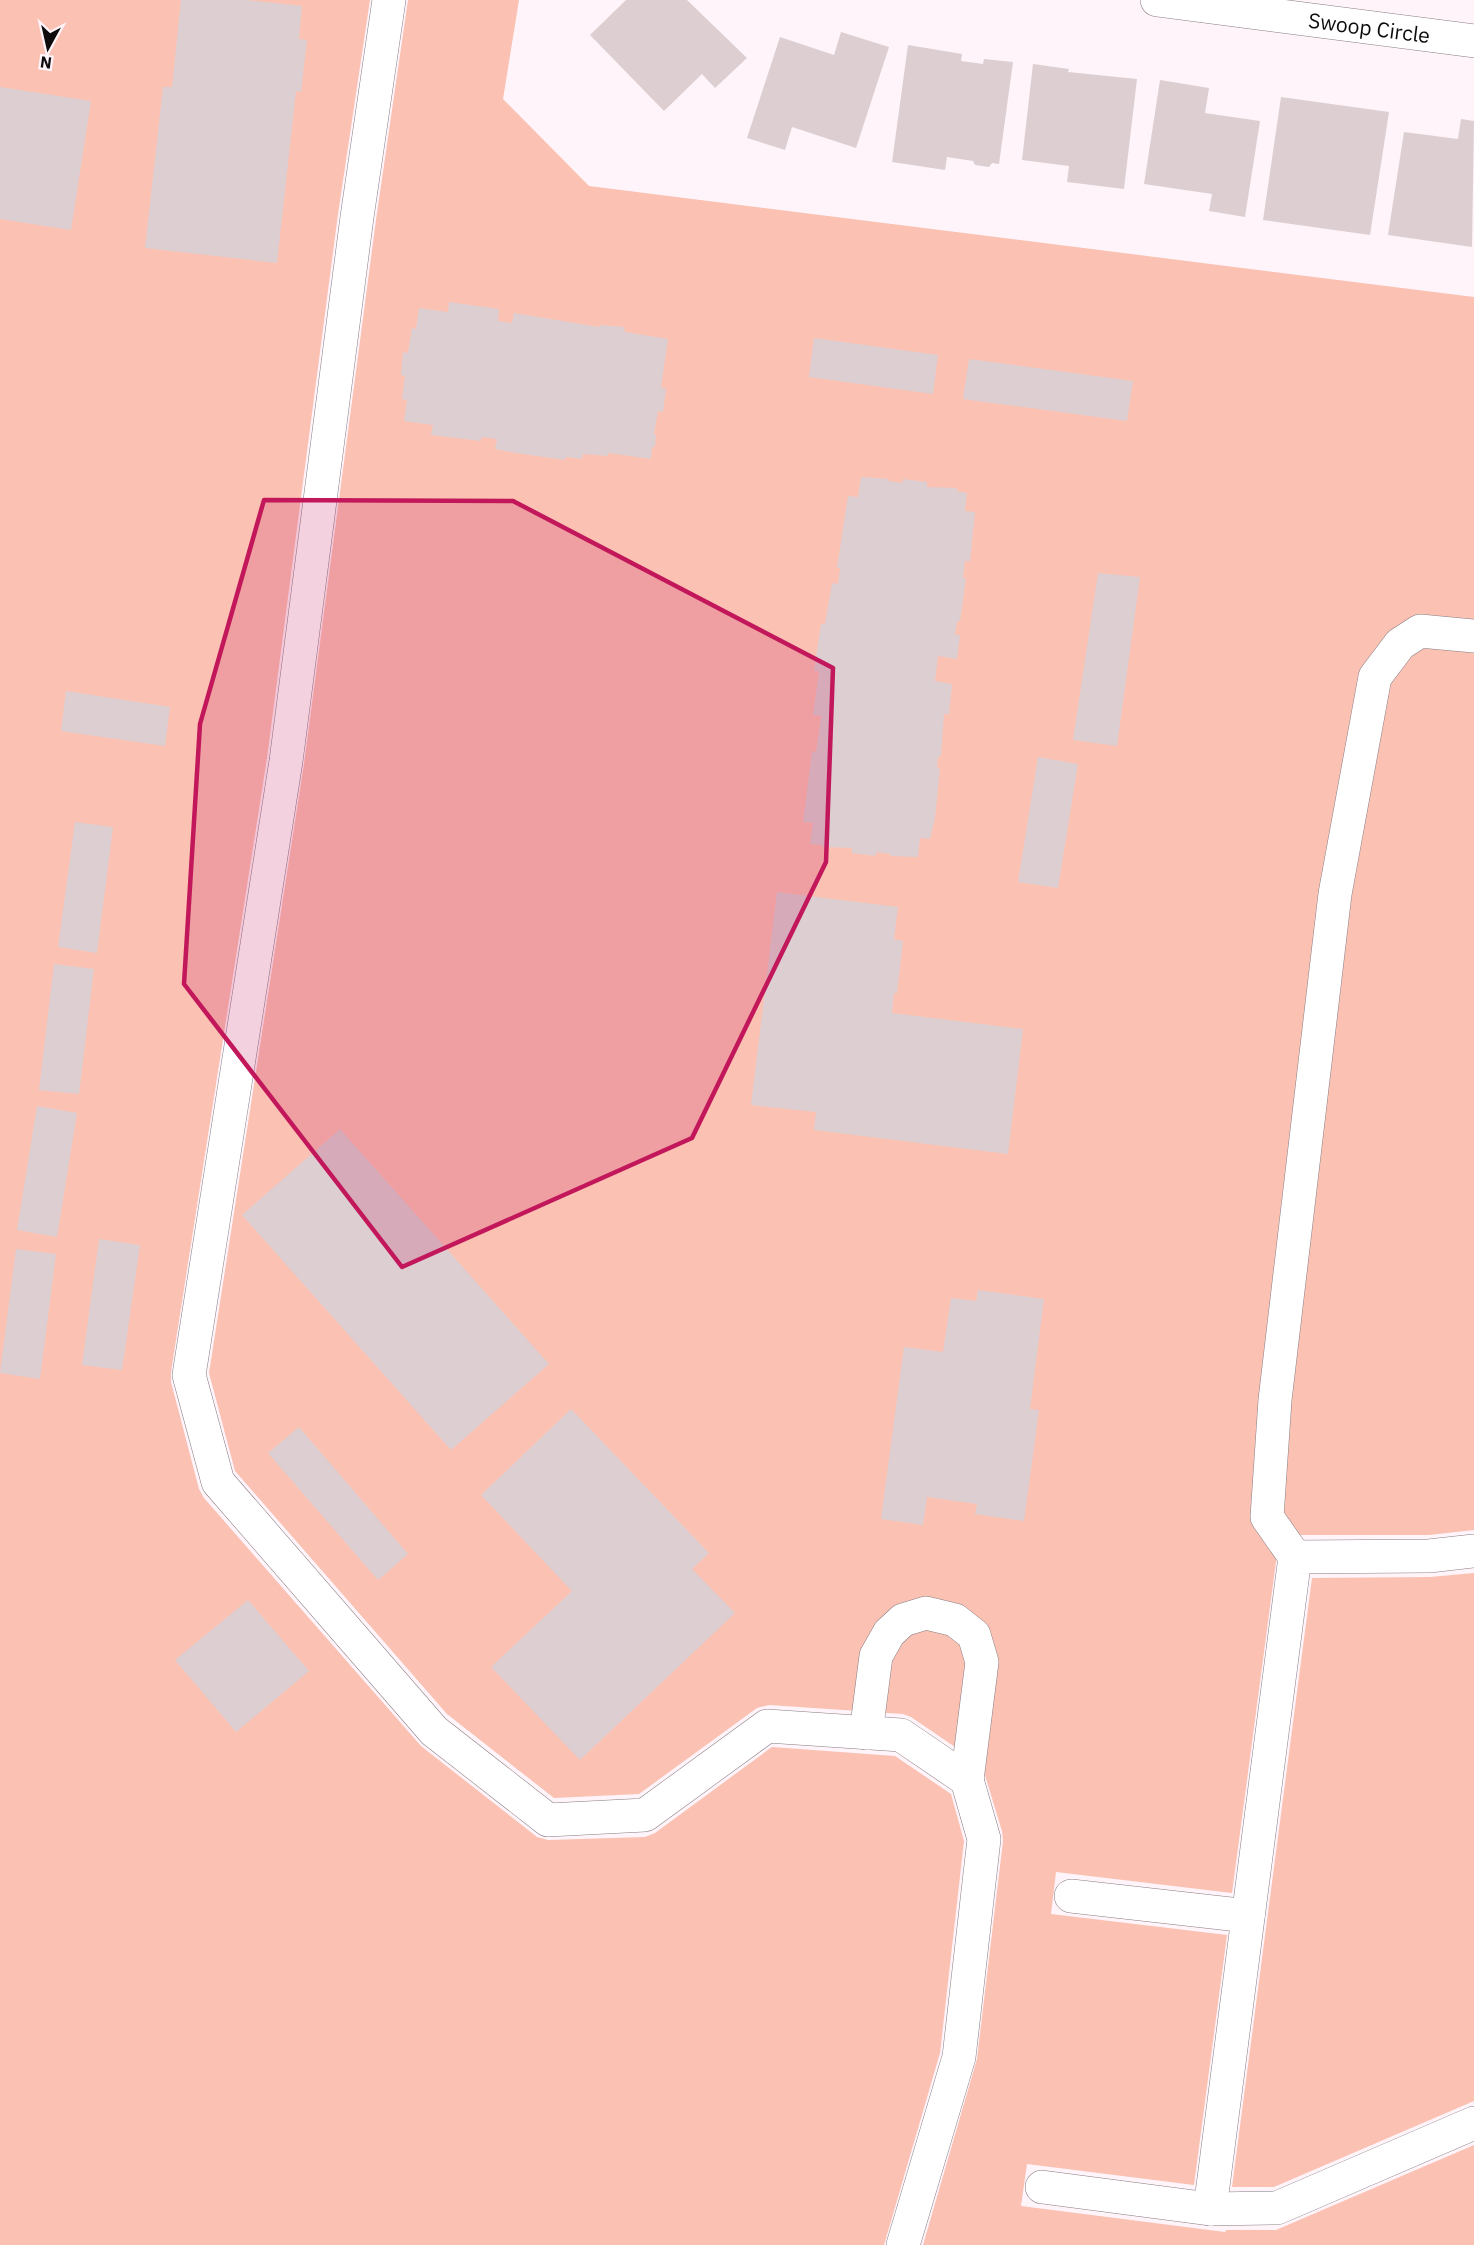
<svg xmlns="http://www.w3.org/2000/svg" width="1474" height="2245" viewBox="0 0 1474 2245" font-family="'IBM Plex Sans',sans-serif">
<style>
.green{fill:#fbc1b3}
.building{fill:#ddcfd1}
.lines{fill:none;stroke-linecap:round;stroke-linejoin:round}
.minor-casing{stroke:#887d83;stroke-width:34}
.minor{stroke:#fff;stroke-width:33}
.marked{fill:#c2185b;fill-opacity:0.2;stroke:#c2185b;stroke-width:4.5;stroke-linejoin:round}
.labels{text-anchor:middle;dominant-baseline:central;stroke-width:5;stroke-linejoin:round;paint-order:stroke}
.street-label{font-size:21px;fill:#0e0b0d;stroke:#fef4f9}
</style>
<rect width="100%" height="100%" fill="#fef4f9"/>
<!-- green -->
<path class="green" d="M 0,0 L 370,0 L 338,214 L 267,758 L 171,1372 L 171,1382 L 199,1489 L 204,1498 L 421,1746 L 537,1837 L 548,1840 L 645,1837 L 655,1833 L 772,1747 L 895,1756 L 951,1794 L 964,1841 L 940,2053 L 884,2245 L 0,2245 Z
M 408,0 L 519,0 L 503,99 L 589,186 L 1474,297 L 1474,1530 L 1429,1535 L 1296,1535 L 1277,1554 L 1232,1893 L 1056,1872 L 1051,1914 L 1227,1935 L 1194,2185 L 1027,2164 L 1021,2206 L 1225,2232 L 1226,2230 L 1276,2230 L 1474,2145 L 1474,2245 L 923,2245 L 977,2059 L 1003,1841 L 1002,1831 L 984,1772 L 977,1762 L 911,1717 L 903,1714 L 769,1705 L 757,1708 L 639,1794 L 554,1798 L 447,1714 L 235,1471 L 209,1373 L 304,764 L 376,220 Z
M 1474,1573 L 1474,2101 L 1274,2187 L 1232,2187 L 1312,1578 L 1430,1577 Z"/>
<!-- building -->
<path class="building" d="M 181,0 L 246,0 L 302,6 L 299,39 L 307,40 L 301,92 L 296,91 L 277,263 L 145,248 L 163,87 L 172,87 Z
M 626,0 L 687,0 L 747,58 L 715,88 L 702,74 L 664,111 L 590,35 Z
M 841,32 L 889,47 L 856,148 L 792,127 L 785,150 L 747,138 L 780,37 L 834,55 Z
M 908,45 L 962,54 L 961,61 L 983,64 L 984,59 L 1013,62 L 999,164 L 992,163 L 989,167 L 975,165 L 973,161 L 947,157 L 945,170 L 892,162 Z
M 1033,64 L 1069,69 L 1068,72 L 1137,79 L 1124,189 L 1067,182 L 1069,166 L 1022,160 Z
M 1160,80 L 1209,88 L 1205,113 L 1260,121 L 1245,217 L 1209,211 L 1212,194 L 1144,184 Z
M 0,87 L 91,101 L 71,230 L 0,219 Z
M 1281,97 L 1389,112 L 1370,235 L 1263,220 Z
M 1461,119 L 1474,121 L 1472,247 L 1388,235 L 1404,132 L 1458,139 Z
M 449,302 L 499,309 L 498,321 L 512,323 L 514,313 L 599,327 L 600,325 L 624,327 L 625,332 L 668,339 L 661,387 L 666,389 L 663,412 L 658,411 L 654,434 L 656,435 L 655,447 L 652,447 L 651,459 L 608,453 L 608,456 L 583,454 L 582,459 L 566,457 L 565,460 L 516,453 L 495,449 L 497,439 L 481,437 L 481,441 L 431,435 L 433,425 L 404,421 L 407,400 L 402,399 L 405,376 L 401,375 L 403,352 L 408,353 L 412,328 L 416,329 L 419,308 L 448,312 Z
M 814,338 L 938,355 L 933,394 L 809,377 Z
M 969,359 L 1133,381 L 1127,421 L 963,399 Z
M 861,477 L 888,479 L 889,481 L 902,483 L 903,479 L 927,482 L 927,487 L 957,488 L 957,491 L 967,493 L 965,511 L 975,512 L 970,561 L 965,561 L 963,578 L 966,578 L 960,621 L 957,621 L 955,635 L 960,635 L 957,659 L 938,656 L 935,681 L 952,684 L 949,714 L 944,714 L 941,755 L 938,758 L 937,767 L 940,769 L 935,818 L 930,839 L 920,838 L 918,857 L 890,856 L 891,854 L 877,852 L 875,856 L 852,853 L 852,848 L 823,847 L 822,845 L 810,844 L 813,823 L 803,822 L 812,751 L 816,752 L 821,716 L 813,715 L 819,671 L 814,671 L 821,624 L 825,624 L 832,583 L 838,584 L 840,568 L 837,568 L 848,496 L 858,497 Z
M 1098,573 L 1140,577 L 1117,746 L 1073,740 Z
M 66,691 L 170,707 L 165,746 L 61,731 Z
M 1038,757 L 1078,764 L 1058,888 L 1018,882 Z
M 75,822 L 113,827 L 97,953 L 58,947 Z
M 777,892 L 898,907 L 894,939 L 903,941 L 897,993 L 894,993 L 892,1013 L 1023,1029 L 1008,1154 L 814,1130 L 816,1112 L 751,1105 Z
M 54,964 L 94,969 L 79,1094 L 39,1090 Z
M 37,1106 L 77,1113 L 57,1237 L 17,1230 Z
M 340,1129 L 549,1364 L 451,1450 L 242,1215 Z
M 99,1239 L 140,1245 L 122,1370 L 82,1365 Z
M 16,1249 L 56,1254 L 40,1379 L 0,1373 Z
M 978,1290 L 1044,1299 L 1030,1409 L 1039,1410 L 1024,1521 L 975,1514 L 977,1504 L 927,1497 L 923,1525 L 881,1519 L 904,1347 L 943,1352 L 951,1298 L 976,1301 Z
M 571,1409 L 709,1553 L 692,1569 L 735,1613 L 580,1760 L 491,1667 L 572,1591 L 481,1495 Z
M 299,1427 L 408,1554 L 378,1580 L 268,1453 Z
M 248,1600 L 309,1671 L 236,1732 L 175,1660 Z"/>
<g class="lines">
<defs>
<g id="minor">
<path d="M 389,0 L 357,217 L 286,761 L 189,1375 L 218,1482 L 434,1731 L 548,1820 L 645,1815 L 767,1726 L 901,1735 L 967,1780 L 984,1839 L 959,2057 L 903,2245"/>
<path id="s1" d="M 1157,0 L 1474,41"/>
<path d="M 1295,1557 L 1267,1517 L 1275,1400 L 1335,894 L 1375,677 L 1400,644 L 1420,631 L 1474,636"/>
<path d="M 866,1733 L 876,1656 L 889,1633 L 903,1620 L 926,1613 L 955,1620 L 974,1635 L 982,1662 L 967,1780"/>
<path d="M 1071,1896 L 1248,1916"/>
<path d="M 1042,2187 L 1210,2209 L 1277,2208 L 1474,2123"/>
<path d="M 1210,2209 L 1295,1557 L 1429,1556 L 1474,1551"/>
</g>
</defs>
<!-- minor casing -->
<use href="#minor" class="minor-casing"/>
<!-- minor -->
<use href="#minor" class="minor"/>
</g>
<!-- marked area -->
<path class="marked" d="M 264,500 L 513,501 L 833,668 L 826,862 L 692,1138 L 402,1267 L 184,984 L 200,724 Z"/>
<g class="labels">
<!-- street labels -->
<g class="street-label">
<text stroke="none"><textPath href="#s1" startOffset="214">Swoop Circle</textPath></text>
</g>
</g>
<!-- north arrow -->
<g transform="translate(48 48) rotate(188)" stroke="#fef4f9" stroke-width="4.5" paint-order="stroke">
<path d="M0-4.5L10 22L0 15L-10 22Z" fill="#0e0b0d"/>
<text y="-9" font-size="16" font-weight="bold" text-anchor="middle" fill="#0e0b0d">N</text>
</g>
</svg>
